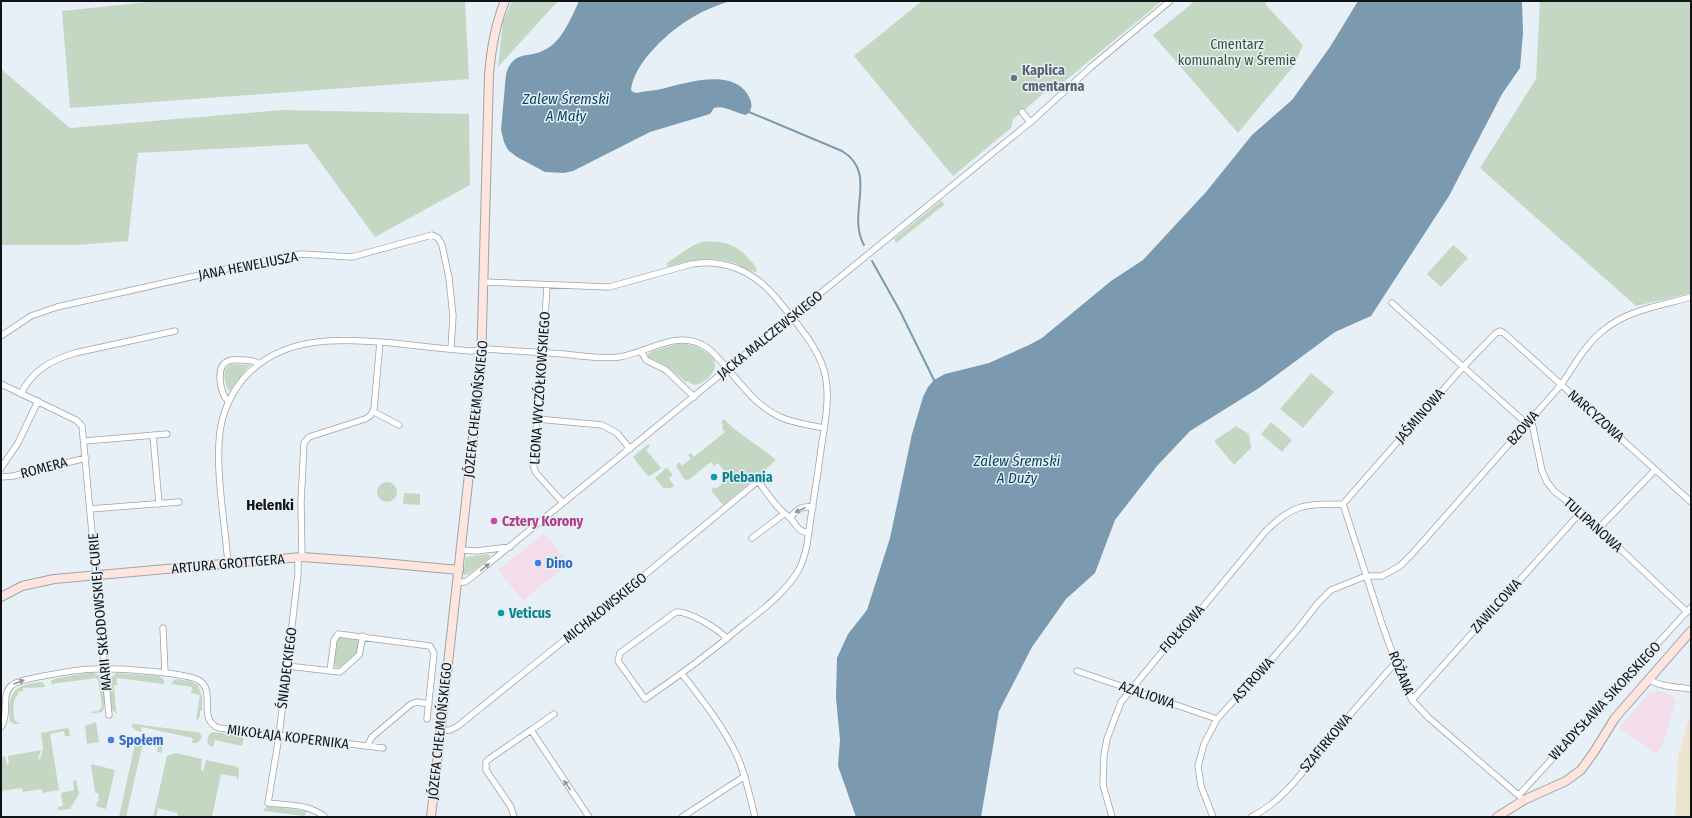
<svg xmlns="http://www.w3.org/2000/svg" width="1692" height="818" viewBox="0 0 1692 818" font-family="'Fira Sans Condensed',sans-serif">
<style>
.commercial{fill:#f3ddeb}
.industrial{fill:#ece4ce}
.green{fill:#c4d7c3}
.water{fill:#7b99af}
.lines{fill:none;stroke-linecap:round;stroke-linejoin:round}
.stream{stroke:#7b99af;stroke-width:2}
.street-casing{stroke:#9ba4aa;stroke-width:7}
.secondary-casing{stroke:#9ba4aa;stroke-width:10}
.street{stroke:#fff;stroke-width:5.5}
.secondary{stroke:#ffe5de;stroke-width:8}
.oneway{fill:#949597}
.worship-dot{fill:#6b7280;stroke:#e7f0f6;stroke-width:1.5}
.culture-dot{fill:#0f9aa8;stroke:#e7f0f6;stroke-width:1.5}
.hotel-dot{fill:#d1479c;stroke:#e7f0f6;stroke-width:1.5}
.shop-dot{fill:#3f7fe0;stroke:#e7f0f6;stroke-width:1.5}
.labels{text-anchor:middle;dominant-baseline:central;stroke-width:3;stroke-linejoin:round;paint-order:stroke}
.park-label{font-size:14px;fill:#2e5630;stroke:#e7f0f6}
.worship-label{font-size:14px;font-weight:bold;fill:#5b616d;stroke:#e7f0f6;text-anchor:start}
.street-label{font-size:14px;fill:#111417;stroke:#e7f0f6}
.culture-label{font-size:14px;font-weight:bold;fill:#0d838f;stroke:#e7f0f6;text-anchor:start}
.hotel-label{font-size:14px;font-weight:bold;fill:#b23c85;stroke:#e7f0f6;text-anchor:start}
.shop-label{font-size:14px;font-weight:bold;fill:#366cbe;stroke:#e7f0f6;text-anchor:start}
.water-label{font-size:15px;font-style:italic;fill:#0b4463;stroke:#e7f0f6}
.neighbourhood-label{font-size:15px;font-weight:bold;fill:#111417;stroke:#e7f0f6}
</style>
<rect width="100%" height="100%" fill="#e7f0f6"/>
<!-- commercial -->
<path class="commercial" d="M 544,533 L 569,563 L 523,601 L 498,570 Z
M 1660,691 L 1672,695 L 1676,701 L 1664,741 L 1657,754 L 1619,728 L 1649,693 Z"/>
<!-- industrial -->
<path class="industrial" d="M 1691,711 L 1691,817 L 1675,817 L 1678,757 Z"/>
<!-- green -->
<path class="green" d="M 158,1 L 465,1 L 469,79 L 70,108 L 62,11 Z
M 512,1 L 558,1 L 498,67 L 503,21 Z
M 922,1 L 1162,1 L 1054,90 L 1046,91 L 1022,112 L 1013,119 L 1011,128 L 953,176 L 854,56 Z
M 1195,1 L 1266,1 L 1266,5 L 1303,45 L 1292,68 L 1238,133 L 1153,35 Z
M 1540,1 L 1691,1 L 1691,293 L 1636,306 L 1480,168 L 1536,79 Z
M 1,69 L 70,128 L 282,110 L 469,114 L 470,185 L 375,237 L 307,144 L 138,153 L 128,241 L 76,245 L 1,245 Z
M 941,201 L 943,202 L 944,205 L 896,243 L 894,239 Z
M 702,242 C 721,240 737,244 749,259 C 753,263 757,267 757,272 C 750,272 741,266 734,263 C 711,256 691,260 669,267 L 667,266 L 667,263 L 692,246 Z
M 1453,245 L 1468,258 L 1441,287 L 1427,274 Z
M 681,343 C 695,345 706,350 715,360 L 714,362 C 719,370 705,383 696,385 C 693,385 690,383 688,381 L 686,382 L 665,365 L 648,357 L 648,354 L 652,351 Z
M 231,364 L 250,365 L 229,391 C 224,383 221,368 231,364 Z
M 1311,373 L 1334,392 L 1303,428 L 1280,409 Z
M 724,419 C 739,435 759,445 776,460 L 723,505 L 711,490 L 714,487 L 716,489 L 724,482 L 723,480 L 728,476 L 718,463 L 714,466 L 711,462 L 688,480 L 684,479 L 676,466 L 679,462 L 682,466 L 691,459 L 688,455 L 691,453 L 694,457 L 725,432 L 722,428 L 723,425 L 721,422 Z
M 1271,422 L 1292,440 L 1282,452 L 1261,434 Z
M 1236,426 L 1249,434 L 1251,448 L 1234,465 L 1214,441 Z
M 648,444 L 650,446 L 646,450 L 661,468 L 650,476 L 647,475 L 633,457 Z
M 666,468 L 668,469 L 673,475 L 669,478 L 674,486 L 671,488 L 663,488 L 655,478 Z
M377 492a10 10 0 1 1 20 0a10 10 0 1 1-20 0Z
M 404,493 L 420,494 L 420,505 L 403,504 Z
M 488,554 L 490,555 L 489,558 L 469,574 L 466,575 L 463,574 L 466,557 Z
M 343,637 L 357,639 L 359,642 L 357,653 L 339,668 L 335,667 L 334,664 L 337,642 L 338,639 Z
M 92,672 L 100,676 C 103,683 107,706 102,712 L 93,713 L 89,712 L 99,711 L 102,706 L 98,680 L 96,678 L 51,684 L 51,687 L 51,681 L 54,679 Z
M 117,673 L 159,676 L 164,680 L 164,684 L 117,678 L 117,685 L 114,685 L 116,711 L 118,714 L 112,710 C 110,698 104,680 117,673 Z
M 177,679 L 190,681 L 198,685 L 202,697 L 202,711 L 200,711 C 200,715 201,718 196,720 L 200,695 L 191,693 L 192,687 L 171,684 L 174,680 Z
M 41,682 L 44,684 L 45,687 L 23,688 L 23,691 L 18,692 L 18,695 C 12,699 13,715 15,721 L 20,724 L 13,724 L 12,722 L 10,722 C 7,694 12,685 41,682 Z
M 96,722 L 99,742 L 87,744 L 85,726 Z
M 134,724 L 196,732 L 200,733 L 202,738 L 197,743 L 192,743 L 193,738 L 142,727 L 141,732 L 135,730 L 131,725 Z
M 67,728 L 69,729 L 70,736 L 65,736 L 64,731 L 50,734 L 59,790 L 42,793 L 42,789 L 23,792 L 22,788 L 1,791 L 1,757 L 5,756 L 7,765 L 8,765 L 9,764 L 8,756 L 41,750 L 38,759 L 40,759 L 43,749 L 41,733 Z
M 212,732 L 244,736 L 242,746 L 215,740 L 213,747 L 210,746 C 206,742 207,735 212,732 Z
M 140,740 L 162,744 L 162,753 L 157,752 L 158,747 L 143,743 L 126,817 L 119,817 L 135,744 Z
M 176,753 L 202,759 L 201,770 L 203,771 L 206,760 L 238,767 L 239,769 L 238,780 L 237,780 L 237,777 L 221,774 L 212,817 L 178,817 L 177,813 L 158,808 L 156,817 L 153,817 L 167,756 Z
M 91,764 L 115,770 L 106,809 L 96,806 L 97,802 L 99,801 L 98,793 L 95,793 Z
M 76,780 L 79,794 L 70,809 L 58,810 L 58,807 L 63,806 L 61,793 L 74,790 L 73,781 Z
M 269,806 L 306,811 L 305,816 L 263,811 L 266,807 Z"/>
<!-- water -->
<path class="water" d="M 579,1 L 730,1 C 717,5 705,10 693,17 C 670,30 634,62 631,90 L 633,92 L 637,93 C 644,91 653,91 661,89 C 686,83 736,66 750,99 C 753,106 751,111 746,115 C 735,113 724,105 714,108 L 710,114 L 650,132 L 573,171 L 564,173 L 545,172 L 517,157 L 508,150 L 504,142 L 501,130 L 506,74 C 514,48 530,60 548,48 C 563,39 572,16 579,1 Z
M 1358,1 L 1522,1 L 1523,33 L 1520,68 L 1502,94 L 1449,196 L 1371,316 L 1335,332 L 1259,388 L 1190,431 L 1157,466 L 1115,520 L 1095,573 L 1066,599 L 1032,647 L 999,711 L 981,817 L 856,817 L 838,766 L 840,740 L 836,698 L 837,658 L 848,634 L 867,610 L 890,538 L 912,434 L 923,397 L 928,387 L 934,380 L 945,374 L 989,363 L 1029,345 L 1042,338 L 1111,281 L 1143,260 L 1206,192 L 1252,135 L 1292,100 L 1330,47 Z"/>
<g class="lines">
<!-- stream -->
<path class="stream" d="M 749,112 L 842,151 C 879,173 846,213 864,245
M 872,261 L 900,311 L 934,380"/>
<defs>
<path id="street" d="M 1022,112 L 1030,122
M 484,282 L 609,287 L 692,264 C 726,258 756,273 777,299 C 794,320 816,344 824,370 C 831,395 825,423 821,449 C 817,481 811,513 807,545 C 805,554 803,563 798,571 C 785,593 762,610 742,626 C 711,652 679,676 645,699 L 618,661 L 620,653 L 676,612 C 689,611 719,629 727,639
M 547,285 L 543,353 L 533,465 L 536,473 L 563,503
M 1392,303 L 1527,424
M 1,336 L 31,316 L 57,307 L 284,256 L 302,254 L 352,257 L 432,235 L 438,238 L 442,245 L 449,278 L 453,316 L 451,349
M 641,351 L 646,360 L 666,370 L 694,397
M 1,384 L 76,420 L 82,426 L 109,715
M 21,394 C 32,370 52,360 75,353 L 175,331
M 228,401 C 220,393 215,366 228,361 C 233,359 239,360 244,360 C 249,361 254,360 259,364
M 374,412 L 399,425
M 1531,418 L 1542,471 L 1547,482 L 1554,491 L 1581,512 L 1687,612
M 537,419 L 602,425 L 617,433 L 630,449
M 153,435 L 159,504
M 85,441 L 167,434
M 1,468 L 18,443 L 38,401
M 1,477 L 13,476 L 86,458
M 758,481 C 768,494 777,509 789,517 C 797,523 794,530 809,533
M 1343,504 L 1463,367 L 1496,333 L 1500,331 L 1504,333 L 1691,502
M 1343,504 L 1382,624 L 1400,674 L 1412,700 L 1429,718 L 1524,800
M 90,509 L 179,502
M 791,518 C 795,509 803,506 813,507
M 1598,529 L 1655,470
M 752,538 L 784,514
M 461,550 L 476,551 L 510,547
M 302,557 L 301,502 L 304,443 L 309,437 L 365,419 L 370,416 L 374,409 L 380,342
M 298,558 L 298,574 L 279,736 L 268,803 C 288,805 309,804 325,817
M 228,564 C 225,522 215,472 220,431 C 223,411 230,395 243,379 C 281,335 340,338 393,343 C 419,346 445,349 471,351 L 487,349 C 513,351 538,352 564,354 C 582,356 601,359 619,357 C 651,352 678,327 709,349 C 733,371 750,403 780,417 C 793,423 809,425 824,428
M 458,582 L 465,582 L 472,577 L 1033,120 L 1091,67 L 1170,1
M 163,628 L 165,673
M 287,666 L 340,672 L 359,655 L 363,636
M 330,671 L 334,640 L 338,634 L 430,646 L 434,653 L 427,719
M 1077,671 L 1217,719
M 682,674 C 703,701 724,727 738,758 C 746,777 750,797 755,817
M 1649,679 C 1659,687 1678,687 1691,689
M 1412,700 L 1581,512
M 1,727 C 10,714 0,695 12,685 C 21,678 82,669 95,669 C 114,668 187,672 200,681 C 216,692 197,720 219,728 L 383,748
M 531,730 L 554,714
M 441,731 L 450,730 L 458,726 L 624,592 L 764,476
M 367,746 L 372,737 L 411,704 L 417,702 L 429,704
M 1519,795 L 1691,607
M 514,817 L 511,807 L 486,770 L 486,762 L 489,759 L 531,730 L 589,817
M 682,817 L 745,776
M 1112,817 L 1103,785 L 1104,755 L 1107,739 L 1121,702 L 1175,636 L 1198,613 L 1265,532 C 1292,504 1305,504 1343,504
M 1213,817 L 1201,786 L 1198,766 L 1204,744 L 1217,719 L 1271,660 L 1297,630 L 1318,603 L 1331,590 L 1366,576 L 1382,576 L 1400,566 L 1412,554 L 1561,385 C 1574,366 1586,343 1605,329 C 1628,310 1663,305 1691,297
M 1251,817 C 1285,801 1308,764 1332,736 C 1353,711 1374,687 1396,662"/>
<path id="secondary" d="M 1,597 L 22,586 L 54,579 L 302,557 L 372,562 L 459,570
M 431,817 L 481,366 L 489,75 C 491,49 495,25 505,1
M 1497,817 L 1524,800 L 1566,781 L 1581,770 L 1594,752 L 1615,718 L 1691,631"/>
</defs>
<!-- street casing -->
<use href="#street" class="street-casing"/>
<!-- secondary casing -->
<use href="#secondary" class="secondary-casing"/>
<!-- street -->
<use href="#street" class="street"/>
<!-- secondary -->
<use href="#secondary" class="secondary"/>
</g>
<!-- one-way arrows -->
<defs><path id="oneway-solid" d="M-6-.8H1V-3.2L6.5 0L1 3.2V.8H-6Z"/></defs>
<g class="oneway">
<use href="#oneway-solid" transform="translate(800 510) rotate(155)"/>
<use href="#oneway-solid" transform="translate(485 567) rotate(-39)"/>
<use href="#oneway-solid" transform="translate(19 682) rotate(-20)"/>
<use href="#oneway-solid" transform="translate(567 785) rotate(-124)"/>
</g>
<!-- markers -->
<circle class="worship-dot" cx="1014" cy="78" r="4"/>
<g class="culture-dot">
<circle cx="714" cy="477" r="4"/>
<circle cx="501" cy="613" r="4"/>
</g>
<circle class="hotel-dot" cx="494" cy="521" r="4"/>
<g class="shop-dot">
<circle cx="538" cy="563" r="4"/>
<circle cx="111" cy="740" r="4"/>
</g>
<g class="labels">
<!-- park labels -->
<g class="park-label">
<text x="1237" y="44">Cmentarz<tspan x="1237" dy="16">komunalny w Śremie</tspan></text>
</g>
<!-- worship labels -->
<g class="worship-label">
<text x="1022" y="70">Kaplica<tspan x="1022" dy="16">cmentarna</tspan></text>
</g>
<!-- street labels -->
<g class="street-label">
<text transform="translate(248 266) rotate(-11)">JANA HEWELIUSZA</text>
<text transform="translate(770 335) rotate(-39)">JACKA MALCZEWSKIEGO</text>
<text transform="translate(540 388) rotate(-86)">LEONA WYCZÓŁKOWSKIEGO</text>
<text transform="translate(476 409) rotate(-84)">JÓZEFA CHEŁMOŃSKIEGO</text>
<text transform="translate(1420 416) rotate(-49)">JAŚMINOWA</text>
<text transform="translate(1596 416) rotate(42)">NARCYZOWA</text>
<text transform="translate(1523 428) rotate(-49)">BZOWA</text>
<text transform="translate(44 468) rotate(-15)">ROMERA</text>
<text transform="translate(1593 525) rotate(42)">TULIPANOWA</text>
<text transform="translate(228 564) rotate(-5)">ARTURA GROTTGERA</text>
<text transform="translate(1496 606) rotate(-48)">ZAWILCOWA</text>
<text transform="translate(605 608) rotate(-39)">MICHAŁOWSKIEGO</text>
<text transform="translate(100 612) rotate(-95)">MARII SKŁODOWSKIEJ-CURIE</text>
<text transform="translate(1182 629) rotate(-48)">FIOŁKOWA</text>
<text transform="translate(287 668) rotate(-83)">ŚNIADECKIEGO</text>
<text transform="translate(1401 673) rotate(68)">RÓŻANA</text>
<text transform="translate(1253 680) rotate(-48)">ASTROWA</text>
<text transform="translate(1147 695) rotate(19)">AZALIOWA</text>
<text transform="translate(1605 701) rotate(-47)">WŁADYSŁAWA SIKORSKIEGO</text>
<text transform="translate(440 731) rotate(-84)">JÓZEFA CHEŁMOŃSKIEGO</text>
<text transform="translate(288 737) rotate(7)">MIKOŁAJA KOPERNIKA</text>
<text transform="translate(1326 743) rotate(-50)">SZAFIRKOWA</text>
</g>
<!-- culture labels -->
<g class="culture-label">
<text x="722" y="477">Plebania</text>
<text x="509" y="613">Veticus</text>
</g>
<!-- hotel labels -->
<g class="hotel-label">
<text x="502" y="521">Cztery Korony</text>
</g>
<!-- shop labels -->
<g class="shop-label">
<text x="546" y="563">Dino</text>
<text x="119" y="740">Społem</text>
</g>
<!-- water labels -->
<g class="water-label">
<text x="566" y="99">Zalew Śremski<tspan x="566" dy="17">A Mały</tspan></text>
<text x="1017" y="461">Zalew Śremski<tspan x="1017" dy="17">A Duży</tspan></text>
</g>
<!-- neighbourhood labels -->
<g class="neighbourhood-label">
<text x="270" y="505">Helenki</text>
</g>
</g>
<!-- border -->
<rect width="1692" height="818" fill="none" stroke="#111417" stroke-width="4"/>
</svg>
